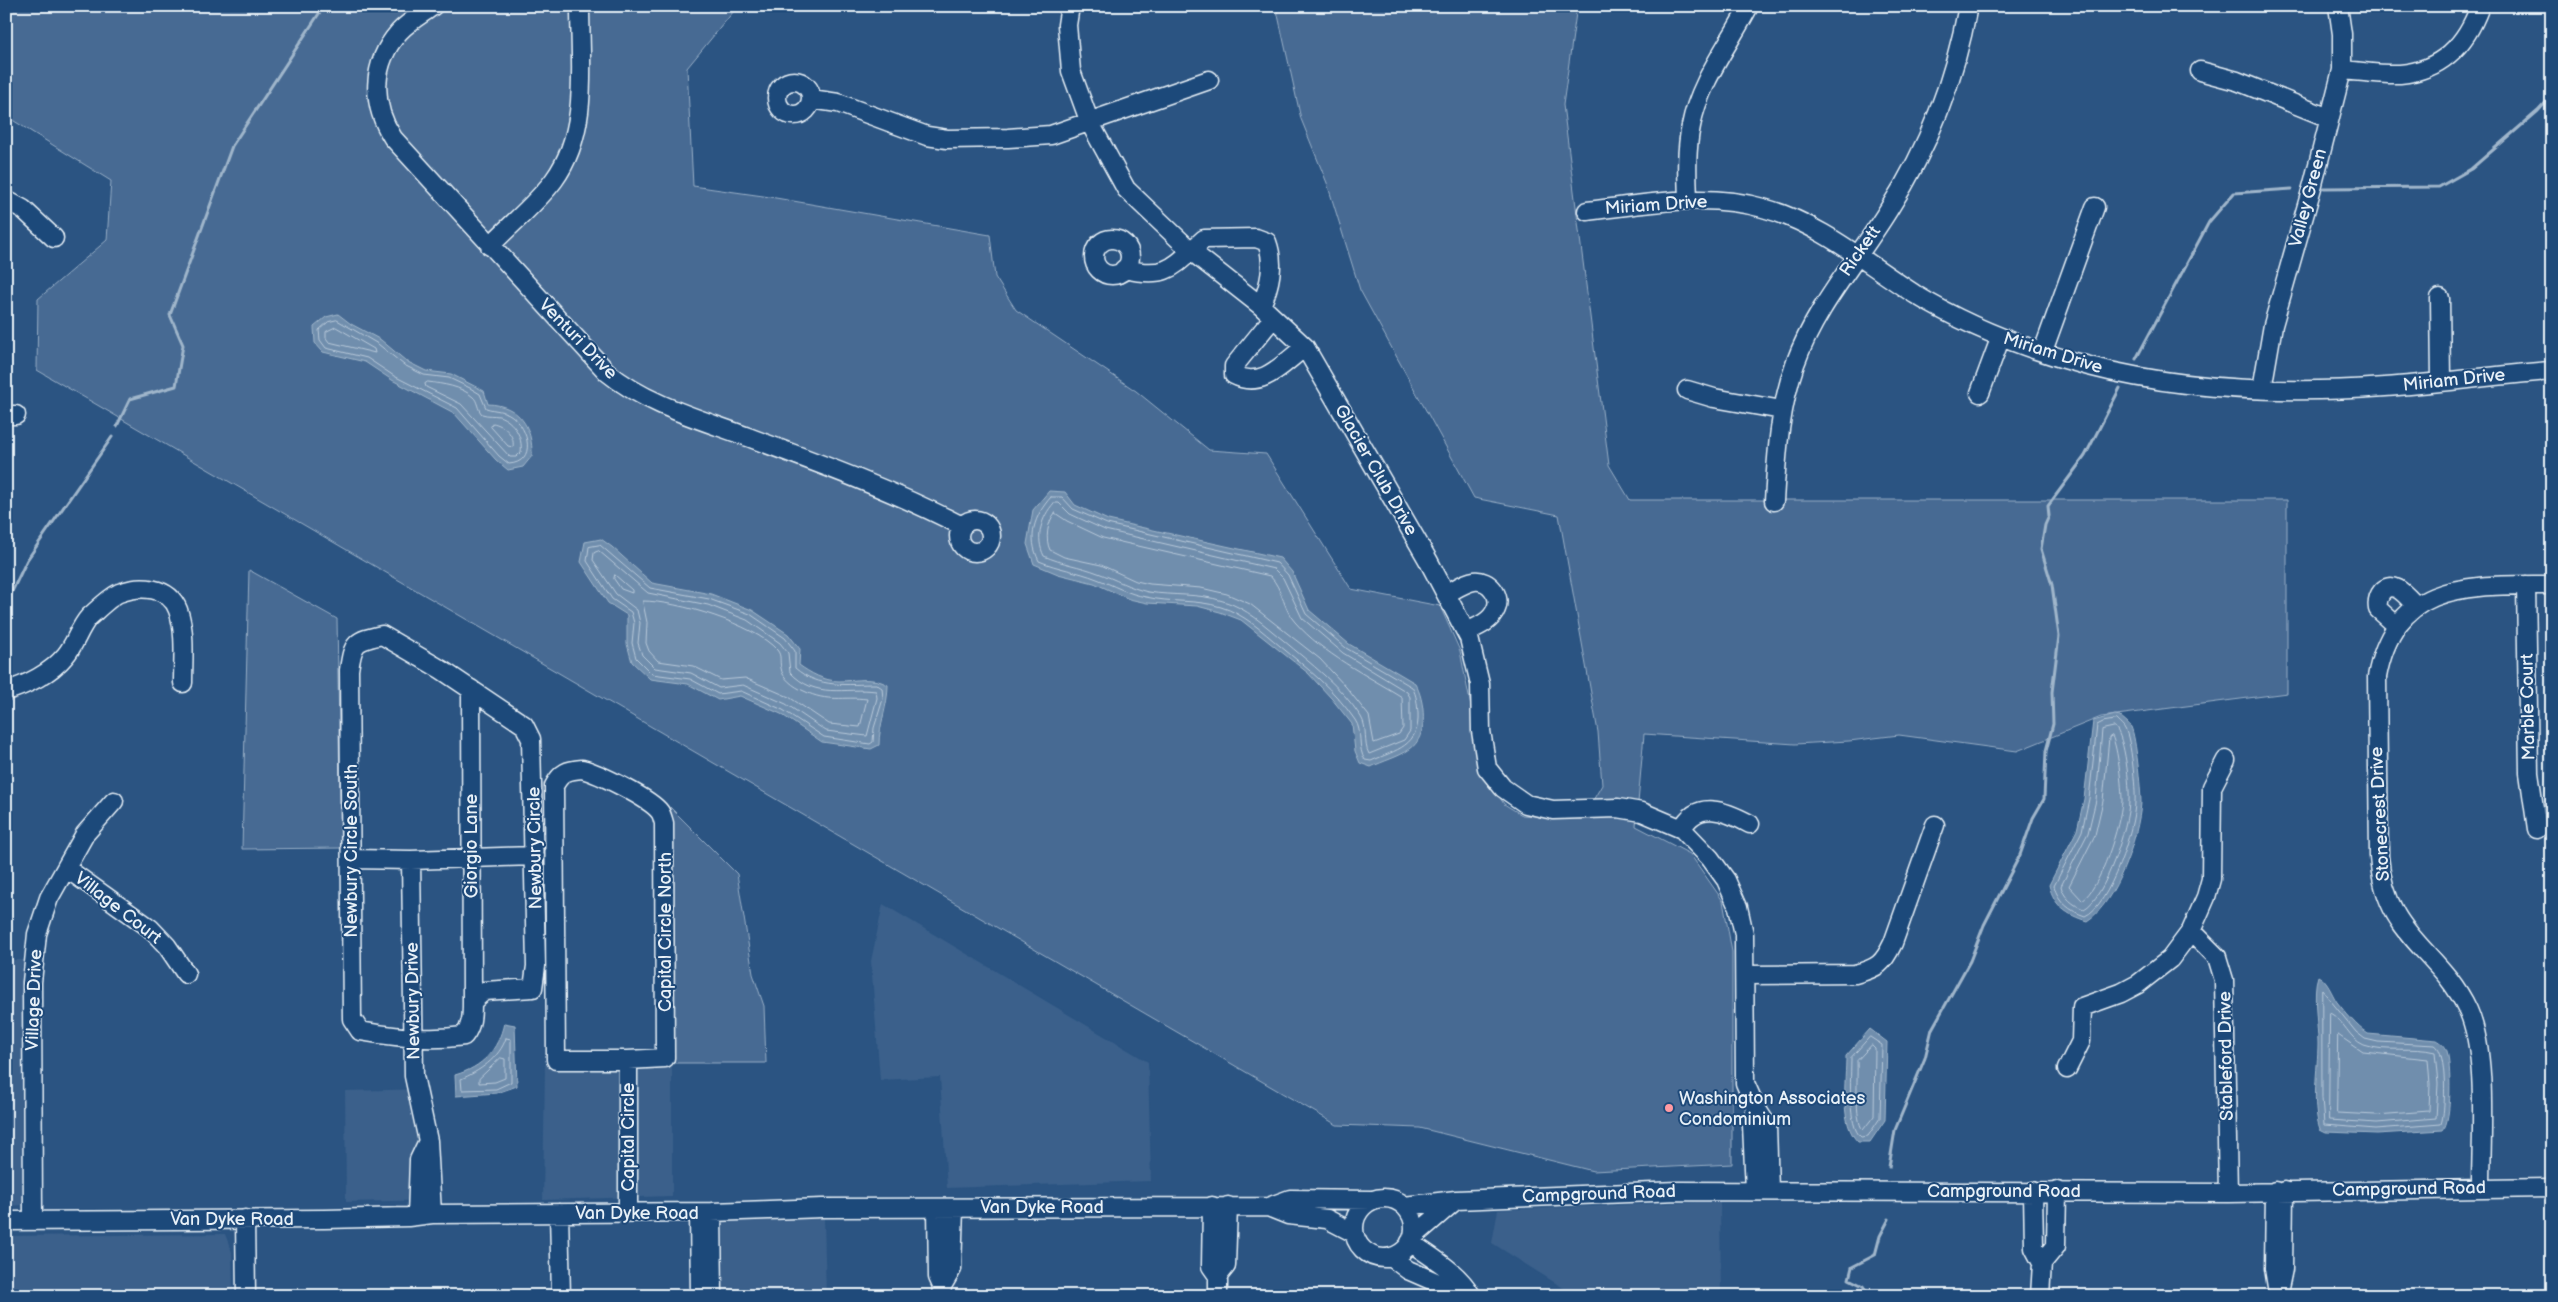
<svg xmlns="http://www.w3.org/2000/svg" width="2558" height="1302" viewBox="0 0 2558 1302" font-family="'Balsamiq Sans',sans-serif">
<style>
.built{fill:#3a608b}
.green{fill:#476b93;stroke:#98aec6}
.water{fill:#708ead;stroke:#a0b6cb}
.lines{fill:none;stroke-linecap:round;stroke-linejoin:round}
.shore{stroke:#b8c9da;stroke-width:1}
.stream{stroke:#a0b6cb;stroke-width:3}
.minor-casing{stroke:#e8f1f8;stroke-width:21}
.minor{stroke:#1f4a7a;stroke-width:18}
.poi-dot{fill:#ff9aa2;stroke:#1f4a7a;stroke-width:2}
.labels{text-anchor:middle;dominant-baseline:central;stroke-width:4;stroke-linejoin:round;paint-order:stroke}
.street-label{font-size:18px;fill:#e8f1f8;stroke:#1f4a7a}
.poi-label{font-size:18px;fill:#e8f1f8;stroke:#1f4a7a;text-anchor:start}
</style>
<rect width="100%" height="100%" fill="#2b5482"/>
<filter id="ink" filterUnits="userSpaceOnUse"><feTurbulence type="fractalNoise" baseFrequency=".02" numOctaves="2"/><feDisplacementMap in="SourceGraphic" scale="10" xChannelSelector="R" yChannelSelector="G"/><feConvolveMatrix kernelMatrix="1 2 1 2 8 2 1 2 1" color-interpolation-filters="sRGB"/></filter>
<g filter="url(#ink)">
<!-- built -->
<path class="built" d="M 883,904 L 1148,1062 L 1151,1181 L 947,1188 L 940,1077 L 880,1080 L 871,961 Z
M 6,960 L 23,960 L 24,1098 L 23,1205 L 6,1206 Z
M 672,1063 L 672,1196 L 543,1200 L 545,1065 Z
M 428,1089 L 438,1139 L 438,1200 L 346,1202 L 345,1091 Z
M 1720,1201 L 1721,1296 L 1576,1296 L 1492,1243 L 1498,1210 Z
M 824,1218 L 826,1296 L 720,1296 L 718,1221 Z
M 225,1234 L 232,1252 L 233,1296 L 6,1296 L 6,1236 Z"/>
<!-- green -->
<path class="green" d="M 6,6 L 738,6 L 687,68 L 693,186 L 770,197 L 990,235 L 995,277 L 1016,310 L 1136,391 L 1209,450 L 1266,454 L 1351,589 L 1440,606 L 1460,651 L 1484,773 L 1504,804 L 1522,815 L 1582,819 L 1602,785 L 1598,732 L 1559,515 L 1474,498 L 1360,290 L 1327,183 L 1301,119 L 1276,6 L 1577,6 L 1563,105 L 1609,465 L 1630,500 L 2287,500 L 2287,693 L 2101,717 L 2017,751 L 1899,735 L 1849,741 L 1795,744 L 1644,734 L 1636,826 L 1690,854 L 1723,901 L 1732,952 L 1732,1164 L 1593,1171 L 1420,1128 L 1337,1125 L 37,370 L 38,299 L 107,240 L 111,181 L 6,116 Z
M 249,570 L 337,619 L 341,848 L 242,849 Z
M 670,807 L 737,874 L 753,974 L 764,1006 L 766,1063 L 672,1063 Z"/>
<!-- water -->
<path class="water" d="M 338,314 L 351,324 L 381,340 L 406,361 L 426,371 L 451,374 L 484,391 L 488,404 C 519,405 533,427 532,456 L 523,467 L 508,470 L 496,460 L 454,413 L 392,380 L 365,362 L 323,352 L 315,343 L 314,327 L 326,317 Z
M 1049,491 L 1065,492 L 1075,505 L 1108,520 L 1280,558 L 1292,572 L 1309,610 L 1349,644 L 1415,683 C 1425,700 1429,736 1410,749 C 1399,757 1383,761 1371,767 L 1360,763 L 1355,751 L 1352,724 L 1332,699 L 1308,673 L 1241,620 L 1220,612 L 1197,606 L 1147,603 L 1129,599 L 1094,583 L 1058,574 L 1034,564 L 1027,544 L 1033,510 Z
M 601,539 L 612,547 L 652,583 L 711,594 L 752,610 L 788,634 L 800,649 L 799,665 C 810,673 824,681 839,681 C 857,681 872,676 888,685 C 888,706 879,724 879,745 L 871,749 L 822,742 L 781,714 L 740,696 L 718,700 L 688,684 L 650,679 L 632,662 L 627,644 L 627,615 L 608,603 L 581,562 L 585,542 Z
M 2115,715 L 2120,716 C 2123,719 2129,723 2131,727 C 2136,737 2141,790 2141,803 C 2139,836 2116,903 2087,921 C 2067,915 2054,906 2049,885 L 2077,830 L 2084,799 L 2093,721 Z
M 2318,976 C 2328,981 2331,993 2337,1002 C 2346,1013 2356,1026 2368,1034 L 2437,1040 C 2442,1043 2445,1045 2447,1051 C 2451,1065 2452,1120 2443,1130 L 2377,1134 L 2326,1132 L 2320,1129 C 2311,1104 2318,1069 2318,1043 C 2318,1024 2312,993 2318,976 Z
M 504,1023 L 515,1025 L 517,1086 L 497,1093 L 456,1096 L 455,1075 C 483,1067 498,1050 504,1023 Z
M 1870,1029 L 1887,1042 L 1885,1120 L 1870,1142 L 1858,1142 C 1839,1123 1846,1081 1846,1056 Z"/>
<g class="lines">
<!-- shore -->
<path class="shore" d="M 337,320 L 378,344 L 404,365 L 424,375 L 449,378 L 470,388 L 480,394 L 486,408 C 495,411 504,410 512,416 C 529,429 537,462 509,464 L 499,456 L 457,408 L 394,376 L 367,358 L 326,348 L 320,340 L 319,330 L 328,322 Z
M 336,327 L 374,349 L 375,353 L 329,342 L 326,338 L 326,332 Z
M 428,382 C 443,384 461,386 473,397 C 478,401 477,409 482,414 C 488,416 493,415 499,416 C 514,421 523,437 521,452 L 516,457 L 510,457 L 461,404 L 426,387 L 425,384 Z
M 493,423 C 504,425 515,435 513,447 L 508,446 L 491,427 Z
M 1051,497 L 1062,497 L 1073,509 L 1107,524 L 1277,563 L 1288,575 L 1306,614 L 1346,648 L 1412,687 C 1417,696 1417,703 1418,713 C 1420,746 1396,750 1371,761 L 1365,760 C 1357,748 1363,731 1355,720 C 1334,689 1308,669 1280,646 C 1262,631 1244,614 1221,607 C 1196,599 1171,603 1146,597 C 1128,594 1113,585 1097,579 C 1077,571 1058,569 1039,561 C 1027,537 1034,516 1051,497 Z
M 1054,503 L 1059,503 L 1070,514 L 1105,530 L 1274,569 L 1283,578 L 1302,618 L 1343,653 L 1407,692 L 1410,697 L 1410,731 L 1404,740 L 1369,754 C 1363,743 1368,728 1361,717 C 1341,686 1311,664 1283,640 C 1264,625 1247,608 1223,601 C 1198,593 1173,596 1148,592 C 1130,588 1115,579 1098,573 C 1080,566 1062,564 1044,556 C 1035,538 1041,517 1054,503 Z
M 1055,513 L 1067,521 L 1103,538 L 1270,576 C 1283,589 1283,609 1295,622 C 1324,655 1365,674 1402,697 L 1403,728 L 1399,734 L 1374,743 L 1369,716 L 1346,687 L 1320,659 L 1250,604 L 1227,594 L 1201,588 L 1150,584 L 1136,581 L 1101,565 L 1064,557 L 1050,550 C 1045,540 1047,522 1055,513 Z
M 600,545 L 650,588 L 709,599 L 750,614 L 785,638 L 795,651 L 795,668 C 819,689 847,684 876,684 L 882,688 L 883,699 L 874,728 L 873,742 L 870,744 L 824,737 L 783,710 L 741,691 L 718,694 L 690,679 L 652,674 L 636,658 L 632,643 L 634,623 L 631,612 L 612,599 L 587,561 L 589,547 Z
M 599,551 L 648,593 L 708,605 L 747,620 L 780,643 L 788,653 L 790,672 C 816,700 844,687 876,691 L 877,698 L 867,736 L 826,731 L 786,704 L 743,685 L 719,688 L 691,673 L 655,668 L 642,655 L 638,643 L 640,623 L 637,610 L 616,594 L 593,560 L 594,553 Z
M 615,575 L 632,590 L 632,593 L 621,589 L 614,579 Z
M 643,601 C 677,601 754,624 777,650 C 782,656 779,660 781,668 C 782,678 794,687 804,691 C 828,703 844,696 867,699 L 860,727 L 829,724 L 789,697 L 745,678 L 721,680 L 693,666 L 658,661 L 649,651 L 646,643 L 647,623 Z
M 2117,720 C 2120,723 2124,726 2125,729 C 2131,738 2136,789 2135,802 C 2135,827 2110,906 2085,916 C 2070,911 2058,902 2054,886 L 2082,831 L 2089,799 L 2097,725 L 2103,722 Z
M 2115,727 C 2125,737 2130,786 2129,801 C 2129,824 2105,899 2084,909 C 2074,906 2063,897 2061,886 L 2088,833 L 2096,800 L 2102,730 Z
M 2112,736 C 2118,748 2122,787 2122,801 C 2121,823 2100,890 2082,900 L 2069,886 L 2095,835 L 2103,801 L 2109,738 Z
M 2322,990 L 2356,1032 L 2365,1039 L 2378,1042 L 2435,1045 C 2447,1051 2446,1111 2441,1124 L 2376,1129 L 2324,1125 L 2322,1098 Z
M 2330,1013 C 2344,1020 2349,1039 2364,1045 C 2387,1053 2412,1046 2435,1052 L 2438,1084 L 2436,1118 L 2377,1123 L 2329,1120 Z
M 2338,1035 L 2363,1052 L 2428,1059 L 2430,1084 L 2429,1111 L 2376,1115 L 2337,1113 Z
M 1870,1037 L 1882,1045 L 1880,1118 L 1868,1136 L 1861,1137 C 1847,1126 1851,1077 1851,1058 Z
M 506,1038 L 511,1039 L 511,1082 L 496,1089 L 462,1090 L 461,1079 C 478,1072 500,1058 506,1038 Z
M 1872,1045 L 1875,1048 L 1874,1116 L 1863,1130 C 1854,1120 1858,1076 1857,1061 Z
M 501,1058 L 505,1059 L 505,1078 L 495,1082 L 479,1083 L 479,1079 Z"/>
<!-- stream -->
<path class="stream" d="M 2324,188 L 2439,187 L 2471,169 L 2538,111 L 2552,96
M 2136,359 L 2209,222 L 2234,193 L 2292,189
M 117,426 L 130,399 L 176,386 L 183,345 L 170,315 L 232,146 L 324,6
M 6,604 L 27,560 L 112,437
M 1889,1167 L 1895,1130 L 1925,1058 L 1932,1029 L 1970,961 L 1984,925 L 2020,855 L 2033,818 L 2044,799 L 2046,751 L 2053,724 L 2052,692 L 2059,636 L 2052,585 L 2041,549 L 2045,525 L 2049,516 L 2048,506 L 2085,456 L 2120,388
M 1870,1296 L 1863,1286 L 1849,1279 L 1852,1267 L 1875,1255 L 1880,1236 L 1889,1219"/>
<defs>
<path id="minor" d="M 433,6 C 422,14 408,22 399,32 C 371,64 371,104 393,138 L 607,372 C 647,405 700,419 748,437 C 821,464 892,490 962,526
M 1070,6 L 1067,25 L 1071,71 L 1090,123 L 1126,189 L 1191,251 L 1261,306 L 1305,347 L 1428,560 L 1469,638 L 1480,684 L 1481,731 L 1487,768 L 1503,788 L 1526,804 L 1553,810 L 1618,808 L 1642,812 L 1682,829 L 1710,858 L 1726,880 L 1738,907 L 1744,934 L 1745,1083 L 1756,1108
M 2342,70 C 2360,71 2381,75 2400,74 C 2442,70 2466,45 2480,6
M 2200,71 L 2237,81 L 2329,118
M777 98a17 17 0 1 1 34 0a17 17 0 1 1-34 0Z
M 811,99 L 838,103 L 927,136 L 947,139 L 1008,138 L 1051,135 L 1209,80
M 1688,199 C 1687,175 1686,150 1691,126 C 1699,82 1729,45 1749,6
M 6,200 L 23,209 L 54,238
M 1587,211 C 1646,204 1705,192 1763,208 C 1820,223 1867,264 1916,295 C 1970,328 2029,350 2089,366 C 2185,391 2287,394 2385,387 C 2441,383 2496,375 2552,371
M1094 257a18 18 0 1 1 36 0a18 18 0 1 1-36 0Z
M 490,246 C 511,224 536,204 554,180 C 590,131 580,64 580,6
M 1124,269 C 1169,279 1173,267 1204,239 L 1256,238 L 1267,242 C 1275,264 1270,285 1261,306
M 2440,298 L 2441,381
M 1273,318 L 1234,366 L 1234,375 C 1263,390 1283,363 1305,347
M 2043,351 L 2095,207
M 2262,389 L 2273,325 L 2313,184 L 2342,70 L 2342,34 L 2338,6
M 1687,390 L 1714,398 L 1782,410
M 1980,393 L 2000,339
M 6,415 L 16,415
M 1774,501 C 1777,454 1779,410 1795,364 C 1816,306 1857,261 1889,209 C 1929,147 1955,78 1968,6
M959 536a16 16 0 1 1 32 0a16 16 0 1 1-32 0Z
M 2526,585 L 2529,773 L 2537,829
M 1446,594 C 1454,590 1465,582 1474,581 C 1489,579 1502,596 1496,609 C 1491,622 1477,627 1466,632
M 2397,626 L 2378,609 C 2376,596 2384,582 2398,589 C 2405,593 2411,601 2416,606
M 382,635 L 442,670 L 524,725 L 531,739 L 536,966 L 533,988 L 484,991 L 472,1002 C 472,1015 472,1026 464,1036 C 430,1041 393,1037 360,1031 L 352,1019 L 349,670 C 353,642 355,641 382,635 Z
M 471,689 L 472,1002
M 6,691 C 27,685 51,673 65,656 C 75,645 79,628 89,617 C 97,610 110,597 119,593 C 140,585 169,586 178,610 C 186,632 183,660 183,683
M 582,769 C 598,773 651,799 660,812 C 662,815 663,820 664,823 L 665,1058 L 628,1060 L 556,1060 L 554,786 C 561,772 568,770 582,769 Z
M 1682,829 C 1697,799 1726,811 1750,824
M 351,859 L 411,860 L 535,856
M 411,860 L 414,1076 L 428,1141
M 66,868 L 150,928 L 167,946 L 186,974
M 2191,931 L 2217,957 L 2224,980 L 2228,1193
M 1745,975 L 1855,974 C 1878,968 1883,964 1893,943 L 1935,825
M 2067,1069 L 2081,1041 L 2082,1007 L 2121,993 L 2138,984 L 2170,959 L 2191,931 L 2206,897 L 2211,879 L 2212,787 L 2226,760
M 2481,1187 C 2481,1138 2488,1054 2468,1010 C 2439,948 2385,938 2379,856 L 2377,677 C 2395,578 2472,586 2552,585
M 1755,1190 L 1752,1125 L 1756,1108 L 1767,1125 L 1769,1190
M 2033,1191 L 2034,1248 L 2042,1263 L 2040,1296
M 2275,1191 L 2274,1268 L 2278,1293 L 2283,1269 L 2284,1191
M1354 1228a30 30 0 1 1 60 0a30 30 0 1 1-60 0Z
M 1212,1206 L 1211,1266 L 1218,1276 L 1218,1296
M 1404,1206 L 1456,1200 L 1678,1191 L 2228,1193 L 2552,1188
M 1268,1207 L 1288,1215 L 1327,1219 L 1354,1233
M 937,1208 L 938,1277 L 942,1286 L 941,1296
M 712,1212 L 713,1296
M 559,1213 L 561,1296
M 628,1213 L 628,1060
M 699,1213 L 700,1296
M 417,1216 L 419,1160 L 428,1141 L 432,1214
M 245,1219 L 246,1296
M 33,1220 L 32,982 L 37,934 L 49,898 L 85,834 L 114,801
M 6,1221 L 325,1219 L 408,1217 L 432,1214 L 712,1212 L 822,1208 L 1268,1207 L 1290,1199 L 1371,1200
M 1412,1238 L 1456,1200
M 1410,1242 C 1432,1258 1457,1271 1471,1295
M 1391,1257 L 1408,1270 L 1468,1296
M 2042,1263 L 2056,1246 L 2057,1191
M 1218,1276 L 1226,1266 L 1228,1206
M 942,1286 L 952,1269 L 954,1208"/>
</defs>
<!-- minor casing -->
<use href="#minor" class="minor-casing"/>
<!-- minor -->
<use href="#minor" class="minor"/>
</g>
</g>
<!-- markers -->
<circle class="poi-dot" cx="1669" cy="1108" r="5"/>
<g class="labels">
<!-- street labels -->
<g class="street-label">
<text transform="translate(2308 198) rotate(-75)">Valley Green</text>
<text transform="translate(1656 205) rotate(-4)">Miriam Drive</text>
<text transform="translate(1860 251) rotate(-55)">Rickett</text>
<text transform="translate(578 339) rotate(46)">Venturi Drive</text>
<text transform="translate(2053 353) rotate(17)">Miriam Drive</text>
<text transform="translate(2454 380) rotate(-6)">Miriam Drive</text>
<text transform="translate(1376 470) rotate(60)">Glacier Club Drive</text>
<text transform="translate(2528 707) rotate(-91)">Marble Court</text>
<text transform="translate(2380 814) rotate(-93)">Stonecrest Drive</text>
<text transform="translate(471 846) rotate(-90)">Giorgio Lane</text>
<text transform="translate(535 848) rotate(-91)">Newbury Circle</text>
<text transform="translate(351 851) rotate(-90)">Newbury Circle South</text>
<text transform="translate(118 908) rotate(38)">Village Court</text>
<text transform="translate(665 932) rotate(-90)">Capital Circle North</text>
<text transform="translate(34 1000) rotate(-88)">Village Drive</text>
<text transform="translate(413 1001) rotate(-91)">Newbury Drive</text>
<text transform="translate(2226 1056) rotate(-91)">Stableford Drive</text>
<text transform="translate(628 1137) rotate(-90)">Capital Circle</text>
<text transform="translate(2409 1189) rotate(-1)">Campground Road</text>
<text x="2004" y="1191">Campground Road</text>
<text transform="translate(1599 1194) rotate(-2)">Campground Road</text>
<text x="1042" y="1207">Van Dyke Road</text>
<text x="637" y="1213">Van Dyke Road</text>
<text x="232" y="1219">Van Dyke Road</text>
</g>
<!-- poi labels -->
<g class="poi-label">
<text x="1679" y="1098">Washington Associates<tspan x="1679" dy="21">Condominium</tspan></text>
</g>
</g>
<!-- margin -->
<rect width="2558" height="1302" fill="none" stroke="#1f4a7a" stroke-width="25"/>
<rect x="12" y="12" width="2533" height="1277" fill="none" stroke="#e8f1f8" stroke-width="2" filter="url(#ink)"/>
</svg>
